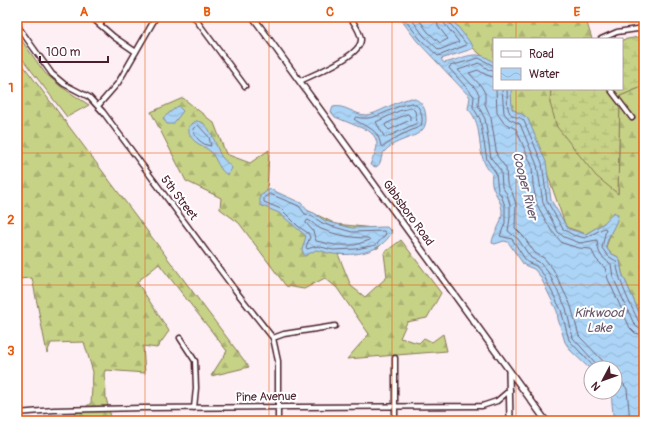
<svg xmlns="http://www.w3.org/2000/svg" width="661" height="438" viewBox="0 0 661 438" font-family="Pangolin,sans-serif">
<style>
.forest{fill:url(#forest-firs);stroke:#887858}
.wetland{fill:url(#wetland-marsh);stroke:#887858}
.park{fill:#c6d286;stroke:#887858}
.water{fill:url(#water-waves);stroke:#848ca5}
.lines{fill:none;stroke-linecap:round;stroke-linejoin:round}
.shore{stroke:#71677c;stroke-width:1}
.minor-casing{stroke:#4a1f2b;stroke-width:7}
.tertiary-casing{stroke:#4a1f2b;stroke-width:8}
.minor{stroke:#fff;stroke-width:4}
.tertiary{stroke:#fff;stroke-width:5}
.grid{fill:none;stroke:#e8590c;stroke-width:1;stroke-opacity:0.55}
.labels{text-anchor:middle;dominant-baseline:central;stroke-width:4;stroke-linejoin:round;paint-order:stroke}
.street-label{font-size:12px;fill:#4a1f2b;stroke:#fff}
.water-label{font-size:13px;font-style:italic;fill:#675568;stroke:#fff}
.neatline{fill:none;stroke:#e8590c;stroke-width:1.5}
.grid-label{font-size:13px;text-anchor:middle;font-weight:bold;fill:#e8590c}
</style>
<defs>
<pattern id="forest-firs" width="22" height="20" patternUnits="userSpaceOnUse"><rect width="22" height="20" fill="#c6d286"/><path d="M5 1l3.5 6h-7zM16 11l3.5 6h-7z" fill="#acb474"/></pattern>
<pattern id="wetland-marsh" width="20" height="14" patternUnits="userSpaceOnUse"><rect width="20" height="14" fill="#c6d286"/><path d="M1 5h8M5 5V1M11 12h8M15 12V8" fill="none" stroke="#acb474"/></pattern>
<pattern id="water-waves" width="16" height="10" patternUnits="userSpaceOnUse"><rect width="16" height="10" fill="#abd4f6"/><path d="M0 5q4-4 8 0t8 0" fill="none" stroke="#95b6d3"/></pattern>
</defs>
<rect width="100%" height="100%" fill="#fdeff3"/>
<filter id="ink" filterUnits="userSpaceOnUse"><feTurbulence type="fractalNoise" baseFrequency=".025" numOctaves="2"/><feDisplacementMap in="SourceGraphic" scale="8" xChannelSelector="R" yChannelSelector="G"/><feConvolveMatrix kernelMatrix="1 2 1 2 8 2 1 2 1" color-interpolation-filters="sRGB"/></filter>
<g filter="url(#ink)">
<!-- forest -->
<path class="forest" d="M 449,17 L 607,17 L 587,23 L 592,39 L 494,39 L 494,66 L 473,48 Z
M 17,57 L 249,367 L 211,376 L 227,351 L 159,264 L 137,282 L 169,331 L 157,348 L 143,346 L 145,373 L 105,370 L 106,398 L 112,421 L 54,421 L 69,419 L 91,403 L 93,372 L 84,342 L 51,343 L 47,353 L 32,278 L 17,279 Z
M 644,86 L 644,324 L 622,273 L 620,261 L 618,257 L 610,253 L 606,247 L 617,215 L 586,234 L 566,227 L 528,119 L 512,109 L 507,89 L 551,89 L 550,103 L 618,194 L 620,96 Z
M 183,98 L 214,123 L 226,154 L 250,163 L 269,150 L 267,191 L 336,224 L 392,230 L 378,248 L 338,254 L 351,286 L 365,297 L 387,277 L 384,253 L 401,240 L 441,293 L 427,318 L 407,322 L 400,338 L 419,343 L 424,338 L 432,342 L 443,334 L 447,351 L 347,359 L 369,334 L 337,288 L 325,278 L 304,289 L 286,286 L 239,223 L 220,209 L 221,198 L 186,181 L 151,112 Z"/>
<!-- wetland -->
<path class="wetland" d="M 644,36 L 644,86 L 620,96 L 618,194 L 596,176 L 557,127 L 550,103 L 551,89 L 622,89 L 622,40 Z"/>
<!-- park -->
<path class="park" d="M 17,34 L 45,73 L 60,86 L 89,105 L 67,117 L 17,52 Z"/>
<!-- water -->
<path class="water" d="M 399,17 L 450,17 L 473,46 L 472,49 L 441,59 L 444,63 C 463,59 478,47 494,63 L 494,89 L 511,89 L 512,109 L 525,116 L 528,119 L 546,162 L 551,200 L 568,229 L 586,234 L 604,223 L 614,212 L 618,215 C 617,226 607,235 606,247 L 610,253 L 618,257 L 620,261 L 622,273 L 644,324 L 644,421 L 616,421 L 613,414 L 611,392 L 615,392 L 615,368 L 591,368 L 591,370 L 571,351 L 565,342 L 558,319 L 557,311 L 540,276 L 534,269 L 524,265 L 508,242 L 504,241 L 495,244 L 492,243 C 492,234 503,225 502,210 C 500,195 489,190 492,174 C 473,155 486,126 468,109 L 470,97 L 417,41 Z
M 412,98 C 419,100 423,104 425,111 C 432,142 400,133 384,152 C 380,157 382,164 376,167 L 370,165 C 374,153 384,143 369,131 L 335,117 L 331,112 L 333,107 C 344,104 355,115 366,115 C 376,115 397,100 412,98 Z
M 178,106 L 183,111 L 173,124 L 167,124 L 163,118 Z
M 196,121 C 211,122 215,145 221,156 C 224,160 229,164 232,168 L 228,175 C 219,171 217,159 211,152 C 202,144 187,142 189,126 Z
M 270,189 L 301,203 L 308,211 L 314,213 L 325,221 L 352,228 L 387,227 L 392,232 C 381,253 355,256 334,254 C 328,254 322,250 316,250 L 305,256 L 302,250 L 306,236 L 279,213 L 260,205 L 260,196 Z"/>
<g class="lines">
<!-- shore -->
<path class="shore" d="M 403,17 L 420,39 L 438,56 L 467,45 L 448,21 L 447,17
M 410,17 L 424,36 L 439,50 L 459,42 L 444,23 L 442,17
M 417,17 L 428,32 L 440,43 L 448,39 L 438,26 L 436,17
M 494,66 L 479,58 L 450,66 L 449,68 L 474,96 L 473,107 L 480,119 L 487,160 L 496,173 L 498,191 L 501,195 L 505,206 L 505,223 L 500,236 L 512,239 L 527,262 L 536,266 L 543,274 L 561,310 L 569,340 L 595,368
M 494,71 L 489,70 L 479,63 L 458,70 L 475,88 L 479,94 L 478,105 L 485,119 L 491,158 L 501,171 L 502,187 L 507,194 L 510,205 L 510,218 L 508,231 L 518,239 L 531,258 L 539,262 L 548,272 L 566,308 L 573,338 L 600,368
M 494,77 L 486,75 L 478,70 L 469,73 L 481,86 L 485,93 L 485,104 L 491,118 L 497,156 L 506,168 L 507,184 L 512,192 L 516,204 L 515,228 L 523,236 L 535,253 L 544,258 L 553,269 L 571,306 L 579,336 L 602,360 L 606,368
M 496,89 L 497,113 L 504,123 L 516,129 L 532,166 L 533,185 L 537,205 L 551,230 L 562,243 L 579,248 L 591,249 L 596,259 L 605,268 L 608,279 L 630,328 L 635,333 L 644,335
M 502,89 L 504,113 L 509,119 L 520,124 L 537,165 L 543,203 L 558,232 L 564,237 L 580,243 L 597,240 C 598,252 600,257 611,264 L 613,277 L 634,324 L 638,328 L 644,329
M 507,89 C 508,97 505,111 513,116 C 518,118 521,117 524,121 L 542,163 L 547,201 L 563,229 L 573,235 L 585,238 L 604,228 L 606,229 L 602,248 L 608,256 L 616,261 C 619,282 629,302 639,322 L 644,324
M 412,103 C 421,105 424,118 421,126 L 399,136 L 383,147 L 381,146 C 377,126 367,129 354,119 L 356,117 C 376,123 392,105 412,103 Z
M 412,108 L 415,111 L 417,123 L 385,138 L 376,122 L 399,111 Z
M 408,114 L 410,116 L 410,120 L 389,130 L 385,126 L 386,124 Z
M 198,125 L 209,137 L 211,146 C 202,145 194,137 193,129 Z
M 270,194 L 299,206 L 305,214 L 313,217 L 324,224 L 352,232 L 384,231 L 386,234 L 376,245 L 356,249 L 333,250 L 317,246 L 307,249 L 306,247 L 310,237 L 308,233 L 299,227 L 281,209 L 264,202 L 264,198 Z
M 308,220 C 313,222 316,227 321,229 C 336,235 352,238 368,238 L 370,240 L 355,245 L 335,245 L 316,241 L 313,231 L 306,223 Z
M 615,378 L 622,382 L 627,389 L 630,421"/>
<defs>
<path id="minor" d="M 91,17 L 114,37 L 136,52
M 194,17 L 245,86
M 17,25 L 52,74 L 64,84 L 89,97 L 103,112 L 235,290 L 273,338 L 278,361 L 278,421
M 100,25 L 104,17
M 601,39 L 617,32 L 644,28
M 300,81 C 314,74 362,56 361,39 C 360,31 354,23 350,17
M 610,89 L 632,118
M 98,106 L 118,83 L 156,17
M 180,338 L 195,361 L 196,388 L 194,408
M 273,338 L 284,334 L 335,326
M 17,413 L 54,410 L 142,408 L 482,406 L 497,401 L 510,390
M 395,421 L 395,358"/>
<path id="tertiary" d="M 253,17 L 546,421
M 509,372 L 510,421"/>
</defs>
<!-- minor casing -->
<use href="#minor" class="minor-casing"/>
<!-- tertiary casing -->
<use href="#tertiary" class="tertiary-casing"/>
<!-- minor -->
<use href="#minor" class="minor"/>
<!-- tertiary -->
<use href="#tertiary" class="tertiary"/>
</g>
</g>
<!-- grid -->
<path class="grid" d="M 145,17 L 145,421M 269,17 L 269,421M 392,17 L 392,421M 516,17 L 516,39M 516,89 L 516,421M 17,153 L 644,153M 17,285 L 644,285"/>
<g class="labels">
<!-- street labels -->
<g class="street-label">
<text transform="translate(179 198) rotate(53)">5th Street</text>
<text transform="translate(408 213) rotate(54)">Gibbsboro Road</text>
<text transform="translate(266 397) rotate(-1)">Pine Avenue</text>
</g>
<!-- water labels -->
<g class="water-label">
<text transform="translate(525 186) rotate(76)">Cooper River</text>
<text x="599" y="313">Kirkwood<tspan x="599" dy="15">Lake</tspan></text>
</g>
</g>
<!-- margin -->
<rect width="661" height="438" fill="none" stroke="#fff" stroke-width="44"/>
<!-- legend -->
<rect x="493" y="38" width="130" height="52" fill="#ffffff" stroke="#b7a5aa"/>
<rect x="501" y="51" width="20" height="6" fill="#ffffff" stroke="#b7a5aa"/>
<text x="529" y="58" font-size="12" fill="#4a1f2b">Road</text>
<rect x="501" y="68" width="20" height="12" fill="url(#water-waves)" stroke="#b7a5aa"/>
<text x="529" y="78" font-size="12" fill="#4a1f2b">Water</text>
<!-- north arrow -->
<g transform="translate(603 380) rotate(229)"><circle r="19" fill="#ffffff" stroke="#b7a5aa"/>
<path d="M0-3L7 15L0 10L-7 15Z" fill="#4a1f2b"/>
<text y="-6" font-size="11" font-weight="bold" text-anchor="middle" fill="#4a1f2b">N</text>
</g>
<!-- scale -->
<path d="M40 56v6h68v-6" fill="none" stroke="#4a1f2b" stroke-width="2"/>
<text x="46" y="56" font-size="12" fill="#4a1f2b" stroke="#ffffff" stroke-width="3" paint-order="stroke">100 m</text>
<rect x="22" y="22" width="617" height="394" class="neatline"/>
<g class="grid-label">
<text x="84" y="16">A</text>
<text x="207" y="16">B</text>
<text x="330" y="16">C</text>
<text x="454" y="16">D</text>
<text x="577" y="16">E</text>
<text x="11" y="92">1</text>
<text x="11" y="224">2</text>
<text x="11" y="355">3</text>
</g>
</svg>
